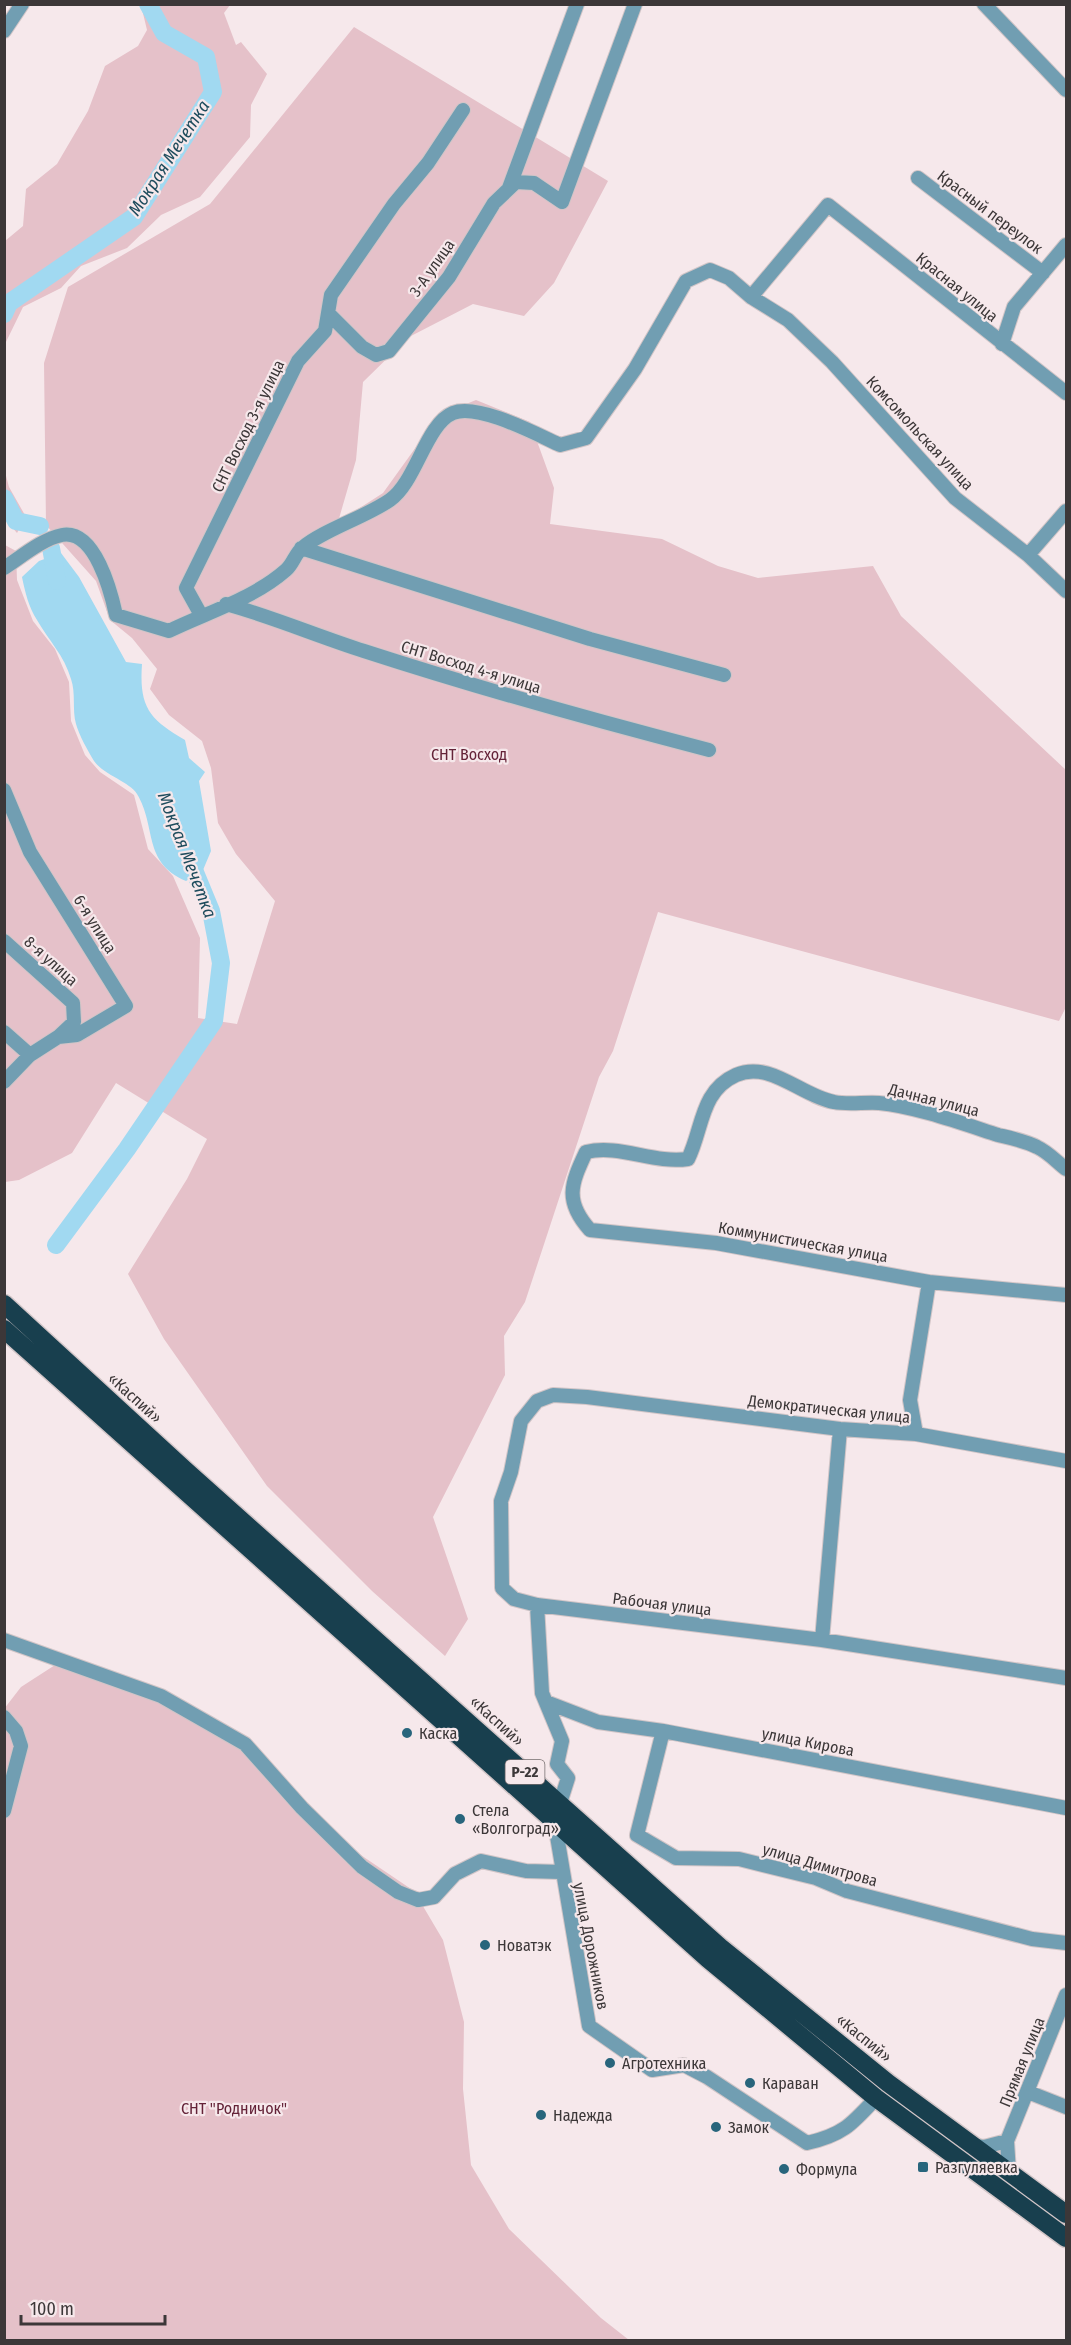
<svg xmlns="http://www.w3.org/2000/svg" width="1071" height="2345" viewBox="0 0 1071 2345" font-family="'Fira Sans Condensed',sans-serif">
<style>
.green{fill:#e5c1c9}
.water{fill:#a1d9f1}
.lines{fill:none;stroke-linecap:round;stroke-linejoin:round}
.river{stroke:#a1d9f1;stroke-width:18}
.minor-casing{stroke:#d1c5c7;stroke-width:16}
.highway-casing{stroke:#d1c5c7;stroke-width:21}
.minor{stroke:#719eb2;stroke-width:14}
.highway{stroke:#183f4e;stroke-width:18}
.poi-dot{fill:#28657c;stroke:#f6e8eb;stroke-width:2}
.labels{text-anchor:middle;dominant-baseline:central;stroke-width:4.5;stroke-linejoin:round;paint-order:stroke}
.shield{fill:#f6e8eb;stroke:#746c6e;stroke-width:1.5}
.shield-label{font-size:15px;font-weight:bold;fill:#3c3738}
.street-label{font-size:16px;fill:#3c3738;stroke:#f6e8eb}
.park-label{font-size:16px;fill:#642338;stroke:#f6e8eb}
.poi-label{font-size:16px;fill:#3c3738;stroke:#f6e8eb;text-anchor:start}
.water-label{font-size:18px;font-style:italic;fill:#1e4c5d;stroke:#f6e8eb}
</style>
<rect width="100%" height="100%" fill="#f6e8eb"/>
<!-- green -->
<path class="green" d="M 141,5 L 230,5 L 224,13 L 236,45 L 241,42 L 267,74 L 251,105 L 250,137 L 200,197 L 161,215 L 127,248 L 81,266 L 61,288 L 23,307 L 5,344 L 5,241 L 23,226 L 26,189 L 57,164 L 88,111 L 105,66 L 138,46 L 147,30 Z
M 354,27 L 608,181 L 554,283 L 524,316 L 473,304 L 409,337 L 363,382 L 356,460 L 338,522 L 383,493 L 439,415 L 476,400 L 530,422 L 554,488 L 550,524 L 662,539 L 718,566 L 758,578 L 873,566 L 901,616 L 1066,770 L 1066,1007 L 1059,1021 L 658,912 L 613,1051 L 599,1077 L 525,1302 L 504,1336 L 505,1375 L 433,1517 L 468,1619 L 445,1656 L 372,1591 L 267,1486 L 164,1339 L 128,1274 L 187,1179 L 207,1139 L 116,1083 L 72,1153 L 19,1180 L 5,1182 L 5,545 L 16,551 L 17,580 L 33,621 L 55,649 L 69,682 L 71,721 L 85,755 L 100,772 L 134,795 L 148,849 L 173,876 L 200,938 L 198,1018 L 237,1024 L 275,901 L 236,854 L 218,823 L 211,768 L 202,741 L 169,715 L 150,689 L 157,669 L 132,638 L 110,620 L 96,581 L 46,525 L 44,363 L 68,287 L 210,204 Z
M 5,472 L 9,487 L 26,517 L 17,533 L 5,519 Z
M 69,1656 L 187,1703 L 248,1741 L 346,1845 L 414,1891 L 443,1940 L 464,2022 L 463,2089 L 471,2165 L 509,2229 L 601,2318 L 629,2340 L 5,2340 L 4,1709 L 21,1687 Z"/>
<!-- water -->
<path class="water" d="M 61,553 L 79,577 L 126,662 L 142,664 C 139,707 149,719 185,740 L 189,758 L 205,772 L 199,781 L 211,851 L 203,870 L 186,881 C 142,862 157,827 137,794 C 130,782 104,775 94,761 C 88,751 79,735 76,724 C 72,710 76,693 71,679 C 64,655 49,641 37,620 C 29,608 25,592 22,577 L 39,561 Z"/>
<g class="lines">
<!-- river -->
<path class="river" d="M 4,314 L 9,303 L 134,217 L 213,92 L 206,57 L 164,33 L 148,4
M 4,498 L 16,521 L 40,526
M 51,548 L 57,581
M 56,1245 L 127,1149 L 214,1021 L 221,963 L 211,911 L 187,853"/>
<defs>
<path id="minor" d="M 984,4 L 1066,90
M 4,31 L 22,4
M 918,178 L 1043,273
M 509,188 L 577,4
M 751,297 L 828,205 L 1066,393
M 328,313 L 362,347 L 376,355 L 389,351 L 449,277 L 494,203 L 516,182 L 534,183 L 562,202 L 635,4
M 1002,344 L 1014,307 L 1066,245
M 301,548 L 590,639 L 724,675
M 1028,555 L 1066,511
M 4,568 C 21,557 42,539 62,535 C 95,529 111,592 116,615 L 169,631 C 208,612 253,599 286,570 C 293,564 295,554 302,548 C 323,530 366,517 390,500 C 416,482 426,424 453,413 C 478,403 536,434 560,445 L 586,438 L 635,369 L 686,281 L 710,270 L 729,278 L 751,297 L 788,320 L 832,362 L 955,498 L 1028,555 L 1066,591
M 226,604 C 273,617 317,636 364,651 C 478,688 593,720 709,750
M 201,615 L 186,588 L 298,361 L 325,331 L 331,295 L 394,204 L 428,163 L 463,110
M 4,790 L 30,852 L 126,1006 L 77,1035 L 58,1037
M 4,941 L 73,1003 L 74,1022 L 58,1037 L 30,1055 L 4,1082
M 4,1032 L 30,1055
M 1066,1169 C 1057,1162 1048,1152 1037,1147 C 1026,1141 1011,1138 998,1135 C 964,1124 914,1106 879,1103 C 864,1102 848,1105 834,1102 C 801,1096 770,1060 736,1075 C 700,1091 703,1129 688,1159 C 653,1164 620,1144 586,1152 C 571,1184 564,1201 590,1230 L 716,1243 L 929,1282 L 1066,1295
M 916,1434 L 910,1400 L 929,1282
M 1066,1461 L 916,1434 L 840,1429 L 587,1397 L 553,1395 L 537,1401 L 521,1421 L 511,1472 L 501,1501 L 502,1588 L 514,1599 L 537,1605 L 822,1640 L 1066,1678
M 537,1605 L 542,1693 L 562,1741 L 557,1764 L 568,1778 L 560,1803
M 4,1640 L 161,1696 L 245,1744 L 302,1808 L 362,1867 L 398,1892 L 418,1900 L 434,1897 L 455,1874 L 481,1861 L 526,1871 L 561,1872
M 822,1640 L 840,1429
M 546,1702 L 598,1722 L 663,1731 L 1066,1808
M 4,1717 L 16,1731 L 21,1746 L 4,1811
M 663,1731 L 637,1835 L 676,1858 L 739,1859 L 816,1878 L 847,1891 L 1032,1939 L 1066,1943
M 563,1830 L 557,1836 L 589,2026 L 652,2070 L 684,2065 L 707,2077 L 807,2143 C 843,2135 852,2124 876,2098
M 1028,2092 L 1066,2107
M 976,2146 L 984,2147 L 1007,2141
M 1009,2172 L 1007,2141 L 1066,1995"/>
<path id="highway" d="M 4,1304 L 185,1470 L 720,1947 L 888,2083 L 1066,2214
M 4,1329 L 708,1959 L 876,2098 L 1066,2238"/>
</defs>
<!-- minor casing -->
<use href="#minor" class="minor-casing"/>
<!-- highway casing -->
<use href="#highway" class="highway-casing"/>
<!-- minor -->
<use href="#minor" class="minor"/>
<!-- highway -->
<use href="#highway" class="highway"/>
</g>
<!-- markers -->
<g class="poi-dot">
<circle cx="407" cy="1733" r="6"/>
<circle cx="460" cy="1819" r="6"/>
<circle cx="485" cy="1945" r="6"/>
<circle cx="610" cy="2063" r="6"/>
<circle cx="750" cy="2083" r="6"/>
<circle cx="541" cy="2115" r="6"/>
<circle cx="716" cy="2127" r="6"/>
<rect x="917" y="2161" width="12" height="12" rx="3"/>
<circle cx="784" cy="2169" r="6"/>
</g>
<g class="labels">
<!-- shield labels -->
<rect class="shield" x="505.5" y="1760" width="39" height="24" rx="4.5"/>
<g class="shield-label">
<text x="525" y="1772">Р-22</text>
</g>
<!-- street labels -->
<g class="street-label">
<text transform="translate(990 212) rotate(37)">Красный переулок</text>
<text transform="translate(432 268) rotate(-55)">3-А улица</text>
<text transform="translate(957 287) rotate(39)">Красная улица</text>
<text transform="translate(248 426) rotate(-64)">СНТ Восход 3-я улица</text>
<text transform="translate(920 433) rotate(47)">Комсомольская улица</text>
<text transform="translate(471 667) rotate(17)">СНТ Восход 4-я улица</text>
<text transform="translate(95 924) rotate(58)">6-я улица</text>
<text transform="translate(51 961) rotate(42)">8-я улица</text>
<text transform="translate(934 1100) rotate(14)">Дачная улица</text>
<text transform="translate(803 1242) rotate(10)">Коммунистическая улица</text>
<text transform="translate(135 1398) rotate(42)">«Каспий»</text>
<text transform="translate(829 1409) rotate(6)">Демократическая улица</text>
<text transform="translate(662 1604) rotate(7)">Рабочая улица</text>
<text transform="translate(497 1721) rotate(42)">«Каспий»</text>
<text transform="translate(808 1742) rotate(11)">улица Кирова</text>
<text transform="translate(820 1865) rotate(16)">улица Димитрова</text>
<text transform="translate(591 1946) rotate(79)">улица Дорожников</text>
<text transform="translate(864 2038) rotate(39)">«Каспий»</text>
<text transform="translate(1022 2062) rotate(-68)">Прямая улица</text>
</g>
<!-- park labels -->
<g class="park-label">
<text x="469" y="754">СНТ Восход</text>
<text x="234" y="2108">СНТ "Родничок"</text>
</g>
<!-- poi labels -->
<g class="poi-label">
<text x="419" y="1733">Каска</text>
<text x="472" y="1810">Стела<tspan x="472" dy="18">«Волгоград»</tspan></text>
<text x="497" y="1945">Новатэк</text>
<text x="622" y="2063">Агротехника</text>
<text x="762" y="2083">Караван</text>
<text x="553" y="2115">Надежда</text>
<text x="728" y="2127">Замок</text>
<text x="935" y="2167">Разгуляевка</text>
<text x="796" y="2169">Формула</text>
</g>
<!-- water labels -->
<g class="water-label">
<text transform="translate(169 158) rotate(-57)">Мокрая Мечетка</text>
<text transform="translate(187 855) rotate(69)">Мокрая Мечетка</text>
</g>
</g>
<!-- border -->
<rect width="1071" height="2345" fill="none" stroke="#3c3738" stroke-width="12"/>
<!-- scale -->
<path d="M21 2315v9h144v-9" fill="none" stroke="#3c3738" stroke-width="3"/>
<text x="30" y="2315" font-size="18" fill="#3c3738" stroke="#f6e8eb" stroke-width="4.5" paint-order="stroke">100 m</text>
</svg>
